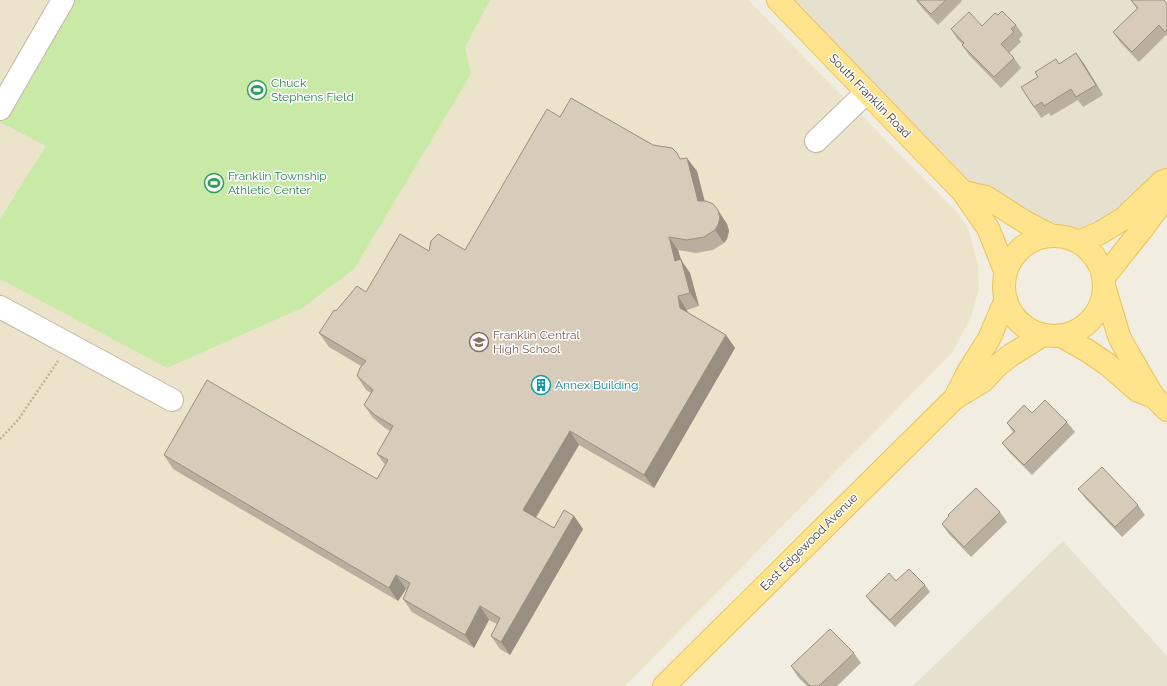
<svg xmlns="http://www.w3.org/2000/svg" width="1167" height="686" viewBox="0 0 1167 686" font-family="Raleway,sans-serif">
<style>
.residential{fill:#e6e0cf}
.education{fill:#ece4ca}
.green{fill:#c9e9a7}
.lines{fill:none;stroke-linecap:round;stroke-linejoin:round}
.minor-casing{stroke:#c0b8a7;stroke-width:24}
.major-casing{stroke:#e9c358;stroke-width:24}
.path{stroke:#c0b294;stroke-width:2.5;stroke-dasharray:2 2;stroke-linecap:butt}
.minor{stroke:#fff;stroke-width:22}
.major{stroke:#ffe38d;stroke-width:22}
.wall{fill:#b9af9f}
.shaded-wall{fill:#968f82}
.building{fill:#d7ccb9;stroke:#968f82}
.labels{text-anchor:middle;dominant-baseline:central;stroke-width:3;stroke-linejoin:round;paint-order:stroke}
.leisure-label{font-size:12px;fill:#27864d;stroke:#fff;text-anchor:start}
.street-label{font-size:12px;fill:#433d32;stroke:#fff}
.education-label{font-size:12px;fill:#785e54;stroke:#fff;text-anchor:start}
.culture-label{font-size:12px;fill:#0d838f;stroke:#fff;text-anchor:start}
</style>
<rect width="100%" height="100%" fill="#f2ede1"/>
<!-- residential -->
<path class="residential" d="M 777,0 L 1167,0 L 1167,180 L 1070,239 L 1061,237 L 963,192 Z
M 1063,541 L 1167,656 L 1167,686 L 913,686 Z"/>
<!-- education -->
<path class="education" d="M 0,0 L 748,0 L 959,214 L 969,231 L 978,265 L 979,289 L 971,317 L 952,353 L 625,686 L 0,686 Z"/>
<!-- green -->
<path class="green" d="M 65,0 L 490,0 L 465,47 L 471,74 L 354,269 L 302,308 L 167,368 L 0,279 L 0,219 L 46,146 L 0,122 L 0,119 Z"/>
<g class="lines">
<defs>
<path id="minor" d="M 0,109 L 63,0
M 816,141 L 867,92
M 0,307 L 172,400"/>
<path id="major" d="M 778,0 L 963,192 L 988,228 L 1006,273
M 963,192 L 986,197 L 1025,222 L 1052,236
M1004 286a50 50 0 1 1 100 0a50 50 0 1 1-100 0Z
M 1078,242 L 1100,233 L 1123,219 L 1162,182 L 1167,180
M 1104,277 L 1143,228 L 1167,195
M 1104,286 L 1119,336 L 1124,346 L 1153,396 L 1167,410
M 1061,336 L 1088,351 L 1107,364 L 1138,391 L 1152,396
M 955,398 L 968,372 L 989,339 L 1006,299
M 664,686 L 955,398 L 983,381 L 997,366 L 1011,355 L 1043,335"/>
</defs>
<!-- minor casing -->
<use href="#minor" class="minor-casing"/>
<!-- major casing -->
<use href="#major" class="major-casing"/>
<!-- path -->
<path class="path" d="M 0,439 L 18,420 L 58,361"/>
<!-- minor -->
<use href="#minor" class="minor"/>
<!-- major -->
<use href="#major" class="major"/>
</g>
<!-- wall -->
<path class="wall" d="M 916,0 L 961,0 L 962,1 L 938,25 L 923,9 Z
M 1131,0 L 1167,4 L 1167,36 L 1166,35 L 1139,62 L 1120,42 L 1113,32 L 1137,9 Z
M 998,15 L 1016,25 L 1023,35 L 1019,39 L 1021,42 L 1009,53 L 1014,58 L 1021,68 L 1001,88 L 969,55 L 962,45 L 963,44 L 958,40 L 951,29 L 982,26 Z
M 1076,53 L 1084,64 L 1103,95 L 1083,107 L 1078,100 L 1051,116 L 1049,113 L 1041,118 L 1034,107 L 1038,77 L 1056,59 L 1059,64 Z
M 560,117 L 653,145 L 681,159 L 697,171 L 704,201 L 727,224 L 729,231 L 727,239 L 724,243 L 713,250 L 696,253 L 678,250 L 681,260 L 690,273 L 699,306 L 687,310 L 688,313 L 726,335 L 735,348 L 654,488 L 579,445 L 536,518 L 554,528 L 574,516 L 583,529 L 510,655 L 500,649 L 491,636 L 497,624 L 489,620 L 474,648 L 412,612 L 403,599 L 407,589 L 406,589 L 398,601 L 173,469 L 164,455 L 377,479 L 385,465 L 377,454 L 390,431 L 385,428 L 373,418 L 364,405 L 371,393 L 366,390 L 357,376 L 361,366 L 329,347 L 319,333 L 336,311 L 366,292 L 429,251 L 465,250 Z
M 1032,413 L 1067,422 L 1075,432 L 1032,475 L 1010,453 L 1002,443 L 1013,432 L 1007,423 Z
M 1078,489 L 1138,505 L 1145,515 L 1122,537 L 1086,499 Z
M 1000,512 L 1007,522 L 971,557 L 949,534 L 942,524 L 949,517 L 948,515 Z
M 896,581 L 925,585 L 930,592 L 895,627 L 871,603 L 866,596 Z
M 854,653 L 861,663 L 837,686 L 807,686 L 798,677 L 791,666 Z"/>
<!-- shaded-wall -->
<path class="shaded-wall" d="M 1076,53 L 1084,64 L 1103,95 L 1096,85 Z
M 687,158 L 697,171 L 708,214 L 698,201 Z
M 718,210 L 727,224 L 729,231 L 727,239 L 724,243 L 715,230 Z
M 669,237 L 678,250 L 681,260 L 690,273 L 699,306 L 690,293 L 675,261 Z
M 678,296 L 687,310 L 689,321 L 680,308 Z
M 726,335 L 735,348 L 654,488 L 644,475 Z
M 570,431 L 579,445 L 532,523 L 523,510 Z
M 574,516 L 583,529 L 510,655 L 501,642 Z
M 396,575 L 406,589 L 398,601 L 389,588 Z
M 480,606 L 489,620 L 474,648 L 465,635 Z"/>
<!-- building -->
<path class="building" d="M 917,0 L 946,0 L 931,14 Z
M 1131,0 L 1164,0 L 1167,4 L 1167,30 L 1165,32 L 1159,25 L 1132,52 L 1113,32 L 1138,8 Z
M 1002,11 L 1016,25 L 1011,29 L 1014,32 L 1001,44 L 1014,58 L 994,77 L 962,45 L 964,43 L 951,29 L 969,12 L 982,26 L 995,13 L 998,15 Z
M 1076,53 L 1096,85 L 1076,97 L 1071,89 L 1044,106 L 1042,102 L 1034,107 L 1021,87 L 1038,77 L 1035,72 L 1056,59 L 1059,64 Z
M 571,98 L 653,145 L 672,148 L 677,153 L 680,159 L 687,158 L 698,201 L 706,201 L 713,204 L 718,210 L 720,218 L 718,225 L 715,230 L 704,237 L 687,240 L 669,237 L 675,261 L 681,259 L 690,293 L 678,296 L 680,308 L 726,335 L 644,475 L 570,431 L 523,510 L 554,528 L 564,510 L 574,516 L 501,642 L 491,636 L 500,618 L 480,606 L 465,635 L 403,599 L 410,583 L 396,575 L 389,588 L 164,455 L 207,380 L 377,479 L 388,460 L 377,454 L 393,426 L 375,415 L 364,405 L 373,390 L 357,376 L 360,368 L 366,361 L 319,333 L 334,310 L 336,311 L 357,286 L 366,292 L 400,234 L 429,251 L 431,241 L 438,234 L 465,250 L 547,109 L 560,117 Z
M 1045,400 L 1067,422 L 1024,465 L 1002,443 L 1015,431 L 1007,423 L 1024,405 L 1032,413 Z
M 1102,467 L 1138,505 L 1115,527 L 1078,489 Z
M 976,488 L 1000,512 L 964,547 L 942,524 L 949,516 L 948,515 Z
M 909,569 L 925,585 L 890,620 L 866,596 L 889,573 L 896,581 Z
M 830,629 L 854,653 L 819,686 L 810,686 L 791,666 Z"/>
<!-- icons -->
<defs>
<symbol id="stadium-ring" viewBox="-11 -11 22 22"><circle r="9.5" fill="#fff" stroke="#2e9e5b" stroke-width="1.5"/><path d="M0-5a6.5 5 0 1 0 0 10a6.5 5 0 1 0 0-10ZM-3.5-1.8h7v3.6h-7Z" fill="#2e9e5b"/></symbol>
<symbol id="school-ring" viewBox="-11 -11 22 22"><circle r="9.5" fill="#fff" stroke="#8d6e63" stroke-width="1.5"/><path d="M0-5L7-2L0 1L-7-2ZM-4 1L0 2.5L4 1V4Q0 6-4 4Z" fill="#8d6e63"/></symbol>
<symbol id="building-ring" viewBox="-11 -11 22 22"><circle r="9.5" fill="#fff" stroke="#0f9aa8" stroke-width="1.5"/><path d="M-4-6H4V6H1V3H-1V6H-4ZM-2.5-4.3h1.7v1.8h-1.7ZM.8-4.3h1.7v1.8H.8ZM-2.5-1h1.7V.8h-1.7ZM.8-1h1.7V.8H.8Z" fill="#0f9aa8"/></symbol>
</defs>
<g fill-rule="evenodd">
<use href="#stadium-ring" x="246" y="79" width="22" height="22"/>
<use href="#stadium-ring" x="203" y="172" width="22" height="22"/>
<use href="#school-ring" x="468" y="331" width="22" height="22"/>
<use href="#building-ring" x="530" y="374" width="22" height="22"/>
</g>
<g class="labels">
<!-- leisure labels -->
<g class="leisure-label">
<text x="271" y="83">Chuck<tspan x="271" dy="14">Stephens Field</tspan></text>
<text x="228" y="176">Franklin Township<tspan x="228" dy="14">Athletic Center</tspan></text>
</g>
<!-- street labels -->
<g class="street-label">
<text transform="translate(870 96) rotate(46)">South Franklin Road</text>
<text transform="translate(809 542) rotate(-45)">East Edgewood Avenue</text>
</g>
<!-- education labels -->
<g class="education-label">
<text x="493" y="335">Franklin Central<tspan x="493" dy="14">High School</tspan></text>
</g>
<!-- culture labels -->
<g class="culture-label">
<text x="555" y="385">Annex Building</text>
</g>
</g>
</svg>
